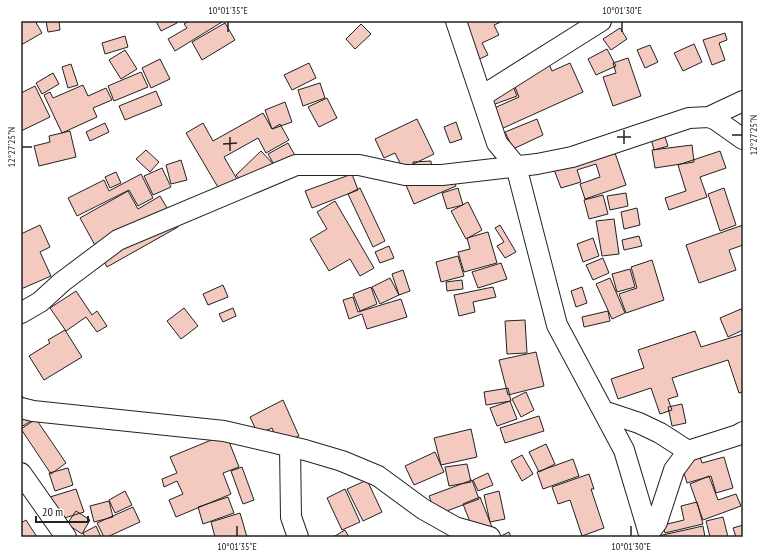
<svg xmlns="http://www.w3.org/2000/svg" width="764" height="558" viewBox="0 0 764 558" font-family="'PT Sans Narrow',sans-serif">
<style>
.building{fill:#f3c9c0;stroke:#222}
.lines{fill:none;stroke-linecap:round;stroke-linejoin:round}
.minor-casing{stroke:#222;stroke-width:22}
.minor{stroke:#fff;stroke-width:20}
.ticks{fill:none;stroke:#222;stroke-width:1.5}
.neatline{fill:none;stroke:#222;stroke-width:1.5}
.ticks-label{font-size:10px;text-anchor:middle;fill:#222}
</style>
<rect width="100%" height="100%" fill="#fff"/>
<!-- building -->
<path class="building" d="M 21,21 L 35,21 L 42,33 L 21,45 Z
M 46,21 L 59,21 L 60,30 L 48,32 Z
M 156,21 L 176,21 L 177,23 L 161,31 Z
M 189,21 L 222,21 L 222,22 L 175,51 L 168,39 L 187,28 L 184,24 Z
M 462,21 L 503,21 L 494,25 L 499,35 L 482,43 L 488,55 L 469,64 Z
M 225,23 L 235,40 L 202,60 L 192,42 Z
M 361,24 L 371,34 L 355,49 L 346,39 Z
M 620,28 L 627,39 L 611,50 L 603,39 Z
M 725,33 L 727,40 L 719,43 L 725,60 L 712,65 L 703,40 Z
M 125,36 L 128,47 L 105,54 L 102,43 Z
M 694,44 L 702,62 L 683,71 L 674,53 Z
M 650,45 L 658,62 L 645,68 L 637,50 Z
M 607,49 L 616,66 L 596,75 L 588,59 Z
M 125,50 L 137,69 L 121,79 L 109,60 Z
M 628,58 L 641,96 L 613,106 L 603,77 L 616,73 L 613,63 Z
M 160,59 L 170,79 L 151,88 L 142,68 Z
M 309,63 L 316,78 L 292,90 L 284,75 Z
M 570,63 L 583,92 L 501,129 L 492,109 L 519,97 L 512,80 L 549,64 L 552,71 Z
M 71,64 L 78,85 L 68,88 L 62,67 Z
M 141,72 L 148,87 L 114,101 L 108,86 Z
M 53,73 L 59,84 L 42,94 L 36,83 Z
M 320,83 L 325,98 L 303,106 L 298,90 Z
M 83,85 L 88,96 L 106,88 L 112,100 L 93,108 L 97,117 L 62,133 L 44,95 L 50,92 L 53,98 Z
M 35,86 L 50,117 L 21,131 L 21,93 Z
M 513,86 L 517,96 L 487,107 L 484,97 Z
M 156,91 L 162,105 L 125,120 L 119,106 Z
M 327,98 L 337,118 L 319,127 L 308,107 Z
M 285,102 L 292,122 L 272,129 L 265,110 Z
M 263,113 L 272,129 L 280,124 L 289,140 L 266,153 L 258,138 L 224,157 L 237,179 L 219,189 L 186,133 L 203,123 L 213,141 Z
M 417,119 L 434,154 L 403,169 L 395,153 L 384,158 L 375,139 Z
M 537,119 L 543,135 L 513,149 L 505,132 Z
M 456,122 L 462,139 L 450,143 L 444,127 Z
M 105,123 L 109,132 L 90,141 L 86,132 Z
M 662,128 L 668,146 L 654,150 L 649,131 Z
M 70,131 L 76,157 L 39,166 L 34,146 L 50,142 L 49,136 Z
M 288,143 L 297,159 L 277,170 L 268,154 Z
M 692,145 L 694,162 L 655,168 L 652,150 Z
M 613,147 L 626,185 L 585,199 L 580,184 L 600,177 L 596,164 L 577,170 L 581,182 L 561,188 L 553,167 Z
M 146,150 L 159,162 L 150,172 L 136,159 Z
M 261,151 L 277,168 L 252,192 L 236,175 Z
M 720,151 L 726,168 L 700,177 L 707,197 L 669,210 L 665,198 L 686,191 L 678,165 Z
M 181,160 L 187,180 L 171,184 L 166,165 Z
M 431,161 L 432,175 L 414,177 L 413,162 Z
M 448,167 L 456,186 L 414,204 L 406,185 Z
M 162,168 L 171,187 L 153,195 L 144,176 Z
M 116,172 L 121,183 L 110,188 L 105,177 Z
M 141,174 L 153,198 L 138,206 L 129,190 L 77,216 L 68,198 L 104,180 L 109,191 Z
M 352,174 L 358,190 L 312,208 L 305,191 Z
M 360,188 L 385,241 L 373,247 L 348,194 Z
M 458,188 L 463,205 L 447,209 L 442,193 Z
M 724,188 L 736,225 L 720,231 L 708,194 Z
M 128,191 L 138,209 L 160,196 L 178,227 L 107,267 L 80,218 Z
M 626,193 L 628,206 L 610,210 L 607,196 Z
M 603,195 L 608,214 L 589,219 L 584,200 Z
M 335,201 L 374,268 L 360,276 L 350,259 L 329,271 L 310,239 L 327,229 L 317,212 Z
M 468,202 L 482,230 L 466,239 L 451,211 Z
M 637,208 L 640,225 L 624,229 L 621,212 Z
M 614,219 L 619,254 L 602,256 L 596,221 Z
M 40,225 L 50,247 L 40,252 L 51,276 L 21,289 L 21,234 Z
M 500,225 L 516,252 L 505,258 L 497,246 L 504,242 L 495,228 Z
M 743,225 L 743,245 L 729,250 L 736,270 L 699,283 L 686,245 Z
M 488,232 L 497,263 L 464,272 L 458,252 L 470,249 L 467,238 Z
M 639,236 L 642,246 L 624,250 L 622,240 Z
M 593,238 L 599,256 L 583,262 L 577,244 Z
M 389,246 L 394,258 L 380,263 L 375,252 Z
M 458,256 L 464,276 L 441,282 L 436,262 Z
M 603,258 L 609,273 L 593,280 L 586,265 Z
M 652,260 L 664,300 L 626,313 L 619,294 L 637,288 L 631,267 Z
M 501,263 L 507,279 L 478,288 L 472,272 Z
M 630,269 L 635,287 L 617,292 L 612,274 Z
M 403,270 L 410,291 L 399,295 L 392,274 Z
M 390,278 L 399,295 L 380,304 L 372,287 Z
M 610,278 L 625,313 L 612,319 L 596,284 Z
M 462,280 L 463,289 L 447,291 L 446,282 Z
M 223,285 L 228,297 L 208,305 L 203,294 Z
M 371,287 L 377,304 L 360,311 L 353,294 Z
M 493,287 L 496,297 L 473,302 L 475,312 L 459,316 L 454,295 Z
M 582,287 L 587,303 L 576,307 L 571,291 Z
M 76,291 L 92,315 L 97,311 L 107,326 L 97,332 L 86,317 L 66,331 L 50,308 Z
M 353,297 L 358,312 L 401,299 L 407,317 L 367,329 L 362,314 L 349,319 L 343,300 Z
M 184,308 L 198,326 L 181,339 L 167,321 Z
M 233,308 L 236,316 L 223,322 L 219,314 Z
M 741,309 L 743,313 L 743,330 L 728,337 L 720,318 Z
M 608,311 L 610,321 L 584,327 L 582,317 Z
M 525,320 L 527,353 L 507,354 L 505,321 Z
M 65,330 L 82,357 L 44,380 L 29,356 L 50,343 L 48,340 Z
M 695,331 L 701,347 L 743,334 L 743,392 L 739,393 L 728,360 L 672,378 L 678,396 L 668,399 L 672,410 L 660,414 L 651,388 L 618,399 L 611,379 L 644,368 L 638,350 Z
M 536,352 L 544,386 L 508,395 L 499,360 Z
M 508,388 L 511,401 L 486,405 L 484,392 Z
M 526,392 L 534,410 L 521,417 L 512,399 Z
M 21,394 L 36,418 L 21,427 Z
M 283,400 L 299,436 L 279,445 L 272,428 L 258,434 L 250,417 Z
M 510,401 L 517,419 L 497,426 L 490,408 Z
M 682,404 L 686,423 L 672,426 L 668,407 Z
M 539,416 L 544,431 L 505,443 L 500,428 Z
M 36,419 L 66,463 L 51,474 L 21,429 Z
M 471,429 L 477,457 L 441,465 L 434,438 Z
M 226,434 L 239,467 L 223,473 L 231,494 L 176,517 L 169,500 L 183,494 L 177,481 L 164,487 L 162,479 L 177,473 L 170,457 Z
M 546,444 L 555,464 L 539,472 L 529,452 Z
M 435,452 L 444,472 L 414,485 L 405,466 Z
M 699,454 L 702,463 L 724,457 L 733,488 L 716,493 L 711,476 L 687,483 L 680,460 Z
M 522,455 L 533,474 L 522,481 L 511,461 Z
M 573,459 L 579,476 L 543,489 L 537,472 Z
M 467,464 L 471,482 L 449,486 L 445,467 Z
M 242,467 L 254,500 L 243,504 L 231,471 Z
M 68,468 L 73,485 L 55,491 L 49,473 Z
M 488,473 L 493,485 L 478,491 L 473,480 Z
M 589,474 L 594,489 L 591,489 L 604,528 L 582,536 L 570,500 L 558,504 L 552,487 Z
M 709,476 L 718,500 L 736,494 L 741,506 L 703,520 L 690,484 Z
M 367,480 L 382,512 L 363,521 L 347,489 Z
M 472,480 L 479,499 L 436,515 L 429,496 Z
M 76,489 L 84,512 L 58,520 L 50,497 Z
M 345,489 L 360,522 L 342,530 L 327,498 Z
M 125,491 L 132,505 L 115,513 L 109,500 Z
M 499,491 L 505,519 L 490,522 L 484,495 Z
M 228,497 L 234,513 L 203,524 L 198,507 Z
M 480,497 L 494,532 L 476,537 L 463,504 Z
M 109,501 L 113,517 L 94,522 L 90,506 Z
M 697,502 L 703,524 L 665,533 L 663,525 L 684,520 L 681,506 Z
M 133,507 L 140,522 L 107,537 L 104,537 L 97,523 Z
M 76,511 L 90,520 L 82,534 L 67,524 Z
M 240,513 L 247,537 L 215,537 L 211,522 Z
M 723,517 L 728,537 L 710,537 L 706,521 Z
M 26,520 L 37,537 L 21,537 L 21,523 Z
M 743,525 L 743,537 L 736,537 L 733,528 Z
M 96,526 L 101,537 L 85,537 L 83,533 Z
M 703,526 L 705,537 L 658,537 L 658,536 Z
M 345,530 L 349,537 L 333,537 Z
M 509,532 L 511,537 L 499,537 Z"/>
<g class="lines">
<defs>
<path id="minor" d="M 456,21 L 497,143 L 516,166 L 557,325 L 624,450 L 650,537
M 482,96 L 601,21
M 709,117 L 743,101
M 21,313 L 40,302 L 62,282 L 118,240 L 296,165 L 359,165 L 405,175 L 442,175 L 537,164 L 572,157 L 689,118 L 709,117 L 716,120 L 743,139
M 21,408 L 33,411 L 224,431 L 305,450 L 342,461 L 378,476 L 423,509 L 455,527 L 490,537
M 603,411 L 639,423 L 660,433 L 688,451
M 290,447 L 291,517 L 298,537
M 21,473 L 66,537
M 649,533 L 657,522 L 674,470 L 688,451 L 738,435 L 743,432"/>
</defs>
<!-- minor casing -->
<use href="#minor" class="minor-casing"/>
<!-- minor -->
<use href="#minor" class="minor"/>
</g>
<!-- ticks -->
<path class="ticks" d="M 228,22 L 228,32M 622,22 L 622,32M 624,130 L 624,144M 732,135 L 742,135M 230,137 L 230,151M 617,137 L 631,137M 223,144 L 237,143M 22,147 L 32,147M 237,526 L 237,536M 631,526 L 631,536"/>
<!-- border -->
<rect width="764" height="558" fill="none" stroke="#ffffff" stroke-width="44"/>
<!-- scale -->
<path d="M36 516v6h52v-6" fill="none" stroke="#222222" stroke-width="2"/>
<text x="42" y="516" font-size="12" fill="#222222" stroke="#ffffff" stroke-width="3" paint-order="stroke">20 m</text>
<rect x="22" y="22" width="720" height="514" class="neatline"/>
<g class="ticks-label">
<text x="228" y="14">10°01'35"E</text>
<text x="622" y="14">10°01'30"E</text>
<text transform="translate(753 135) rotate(-90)" y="4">12°27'25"N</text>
<text transform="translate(11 147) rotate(-90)" y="4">12°27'25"N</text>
<text x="237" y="550">10°01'35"E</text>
<text x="631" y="550">10°01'30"E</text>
</g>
</svg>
